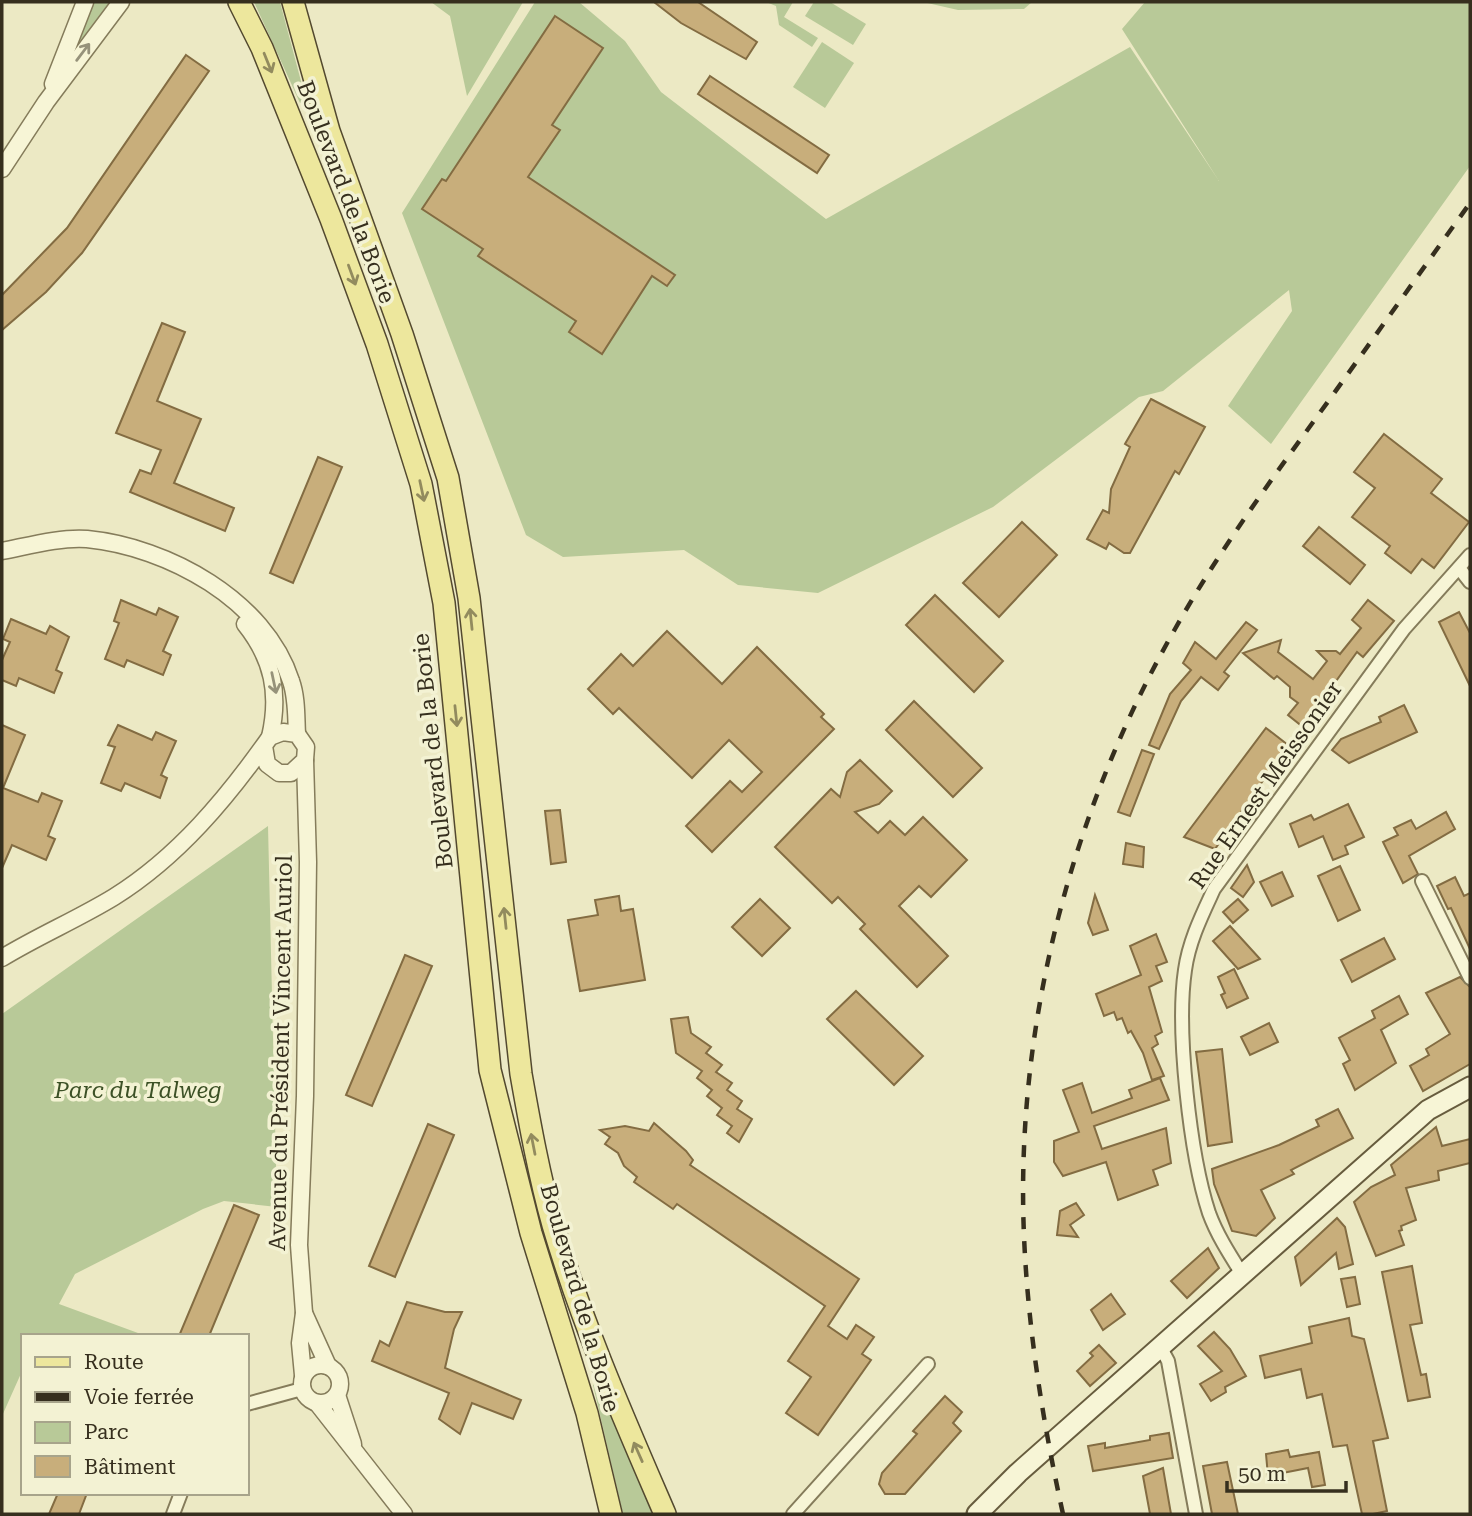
<svg xmlns="http://www.w3.org/2000/svg" width="1472" height="1516" font-family="'Roboto Serif',serif">
  <rect width="100%" height="100%" fill="#ece9c4"/>
  <g fill="#b8c998">
    <polygon points="94,2 112,2 66,66"/>
    <polygon points="254,2 280,2 306,100 300,103"/>
    <polygon points="431,2 523,2 467,96 450,16"/>
    <polygon points="535,2 579,2 625,41 661,92 826,219 1130,47 1219,181 1122,29 1145,2 1470,2 1470,166 1271,444 1228,406 1292,311 1289,290 1163,391 1139,397 993,507 818,593 738,585 684,550 563,557 526,535 402,213"/>
    <polygon points="766,2 793,2 784,17 818,38 812,47 779,25 776,6"/>
    <polygon points="814,2 830,2 866,24 853,45 805,16"/>
    <polygon points="923,2 1032,2 1024,9 958,10"/>
    <polygon points="822,42 854,63 825,108 793,87"/>
    <polygon points="268,826 277,1207 224,1201 203,1209 75,1274 59,1304 138,1333 134,1336 23,1336 23,1369 2,1416 2,1014"/>
    <polygon points="598,1383 653,1514 623,1514 593,1385"/>
  </g>
  <g fill="#c8ae7b" stroke="#836c42" stroke-width="2">
    <polygon points="654,2 698,2 757,42 746,59 681,23"/>
    <polygon points="555,16 603,48 552,125 560,130 528,177 675,275 667,286 652,276 602,354 569,332 576,321 478,256 483,249 422,209 442,179 446,181"/>
    <polygon points="186,55 209,71 82,253 46,292 2,330 2,295 67,228"/>
    <polygon points="710,76 829,155 817,173 698,94"/>
    <polygon points="162,323 185,332 157,401 201,419 174,483 234,508 225,531 130,492 140,470 151,474 161,450 116,433"/>
    <polygon points="1151,399 1205,427 1179,474 1175,471 1130,553 1124,553 1109,543 1106,549 1087,539 1103,510 1109,513 1111,489 1130,447 1125,444"/>
    <polygon points="1384,434 1442,479 1431,493 1469,522 1434,568 1422,559 1411,573 1385,553 1390,546 1352,517 1375,488 1354,472"/>
    <polygon points="318,457 342,467 293,583 270,573"/>
    <polygon points="1022,522 1057,555 999,617 963,583"/>
    <polygon points="1319,527 1365,565 1350,584 1303,546"/>
    <polygon points="935,595 1003,661 974,692 906,625"/>
    <polygon points="121,600 156,615 159,608 178,617 163,651 171,655 163,675 127,660 124,667 105,659 119,623 114,621"/>
    <polygon points="1368,600 1394,621 1363,657 1357,652 1303,727 1288,715 1298,703 1290,697 1290,687 1277,676 1274,679 1243,653 1281,640 1278,652 1313,679 1327,661 1317,651 1336,651 1340,654 1361,628 1352,620"/>
    <polygon points="1459,612 1470,633 1470,686 1439,622"/>
    <polygon points="11,619 46,634 50,626 69,637 56,670 62,673 54,693 19,678 16,686 2,680 2,660 10,642 3,639"/>
    <polygon points="1246,622 1257,630 1224,672 1229,676 1218,690 1201,677 1181,701 1159,749 1149,745 1170,694 1191,670 1183,663 1195,642 1216,659"/>
    <polygon points="667,631 722,684 757,647 824,714 821,717 834,729 712,852 686,826 730,781 742,792 762,772 729,740 692,778 619,708 613,714 588,689 621,654 633,666"/>
    <polygon points="914,701 982,768 953,797 886,730"/>
    <polygon points="1404,705 1417,732 1349,763 1332,750 1341,739 1381,722 1379,717"/>
    <polygon points="2,725 25,735 3,788 38,802 42,793 62,801 48,836 55,839 46,860 12,845 2,868"/>
    <polygon points="118,725 152,740 156,732 176,741 161,775 167,778 160,798 125,783 121,791 101,783 115,747 108,745"/>
    <polygon points="1266,728 1288,745 1215,849 1184,837"/>
    <polygon points="1142,750 1154,754 1130,816 1118,812"/>
    <polygon points="860,760 892,791 879,804 855,812 878,833 890,821 905,835 923,817 967,860 931,897 919,886 899,906 948,956 917,987 860,929 865,924 838,897 832,903 775,847 831,789 840,797 847,772"/>
    <polygon points="1348,804 1364,837 1345,846 1348,854 1333,860 1323,836 1299,847 1290,824 1311,815 1314,820"/>
    <polygon points="560,810 566,862 551,864 545,811"/>
    <polygon points="1446,812 1455,829 1409,856 1418,874 1403,883 1383,842 1398,835 1394,828 1411,820 1416,829"/>
    <polygon points="1126,843 1144,847 1143,867 1123,864"/>
    <polygon points="1247,865 1254,882 1243,897 1231,888"/>
    <polygon points="1340,866 1360,910 1338,921 1318,876"/>
    <polygon points="1282,872 1293,896 1272,906 1260,882"/>
    <polygon points="1455,877 1464,896 1470,893 1470,949 1451,908 1448,909 1437,886"/>
    <polygon points="1095,895 1108,930 1093,935 1088,923"/>
    <polygon points="619,896 621,911 633,909 645,980 580,991 568,920 598,915 595,900"/>
    <polygon points="760,899 790,928 762,956 732,927"/>
    <polygon points="1238,899 1248,910 1233,923 1223,912"/>
    <polygon points="1230,926 1260,959 1238,969 1213,941"/>
    <polygon points="1156,934 1167,962 1156,966 1162,981 1149,987 1162,1032 1155,1036 1158,1044 1152,1048 1164,1076 1152,1080 1143,1053 1131,1031 1128,1033 1122,1018 1117,1020 1114,1012 1104,1016 1096,994 1141,975 1130,946"/>
    <polygon points="1384,938 1395,959 1352,982 1341,960"/>
    <polygon points="405,955 432,966 372,1106 346,1095"/>
    <polygon points="1234,969 1248,998 1227,1008 1221,995 1225,993 1218,977"/>
    <polygon points="1460,977 1470,987 1470,1064 1423,1091 1410,1066 1429,1055 1426,1049 1450,1034 1426,993"/>
    <polygon points="856,991 923,1056 894,1085 827,1019"/>
    <polygon points="1399,996 1408,1014 1381,1030 1396,1063 1355,1090 1343,1064 1350,1060 1339,1038 1375,1018 1372,1011"/>
    <polygon points="688,1017 691,1033 711,1047 706,1053 722,1065 716,1072 732,1083 727,1090 742,1101 737,1109 752,1119 739,1142 727,1133 732,1126 717,1115 722,1108 707,1096 712,1090 697,1078 702,1071 676,1053 671,1019"/>
    <polygon points="1269,1023 1278,1042 1250,1055 1241,1037"/>
    <polygon points="1222,1049 1232,1142 1208,1146 1196,1052"/>
    <polygon points="1160,1078 1169,1100 1094,1126 1102,1149 1166,1128 1171,1163 1153,1170 1158,1185 1118,1200 1106,1162 1063,1176 1054,1162 1054,1141 1079,1132 1063,1090 1082,1083 1092,1113 1132,1098 1129,1090"/>
    <polygon points="1338,1109 1353,1138 1291,1170 1294,1174 1261,1190 1275,1218 1256,1236 1232,1231 1214,1184 1212,1169 1279,1145 1319,1126 1316,1120"/>
    <polygon points="654,1123 686,1151 693,1160 690,1165 859,1279 828,1326 847,1339 856,1325 874,1337 862,1354 871,1360 818,1435 786,1413 811,1377 788,1361 825,1306 677,1204 673,1209 634,1182 637,1177 624,1166 618,1153 605,1144 610,1137 600,1130 625,1126 649,1131"/>
    <polygon points="428,1124 454,1135 395,1277 369,1266"/>
    <polygon points="1436,1127 1442,1146 1470,1139 1470,1163 1438,1171 1439,1180 1406,1188 1416,1220 1401,1226 1402,1230 1399,1231 1404,1245 1376,1256 1354,1202 1371,1187 1395,1175 1391,1165"/>
    <polygon points="1076,1203 1084,1215 1070,1225 1078,1237 1057,1235 1060,1211"/>
    <polygon points="234,1205 259,1215 209,1336 179,1336"/>
    <polygon points="1337,1218 1345,1227 1353,1264 1339,1269 1336,1253 1301,1285 1295,1257"/>
    <polygon points="1208,1248 1219,1268 1187,1298 1171,1281"/>
    <polygon points="1412,1266 1422,1323 1410,1325 1421,1375 1426,1374 1430,1397 1408,1401 1382,1272"/>
    <polygon points="1355,1277 1360,1304 1347,1307 1341,1279"/>
    <polygon points="1111,1294 1125,1314 1103,1330 1091,1310"/>
    <polygon points="407,1302 445,1312 462,1312 454,1329 445,1368 521,1400 513,1419 472,1403 460,1434 439,1419 449,1393 372,1361 380,1341 389,1346"/>
    <polygon points="1349,1318 1352,1336 1364,1339 1388,1438 1373,1441 1387,1511 1373,1514 1362,1514 1347,1445 1333,1447 1322,1394 1307,1398 1301,1369 1265,1378 1260,1356 1312,1343 1309,1327"/>
    <polygon points="1214,1332 1230,1349 1246,1376 1225,1387 1226,1392 1211,1401 1200,1384 1222,1371 1198,1346"/>
    <polygon points="1099,1345 1116,1363 1090,1386 1077,1371 1093,1356 1090,1353"/>
    <polygon points="945,1396 962,1412 953,1423 961,1431 905,1494 885,1494 879,1484 882,1473 917,1434 913,1431"/>
    <polygon points="1169,1433 1173,1458 1093,1471 1088,1446 1105,1443 1105,1448 1150,1440 1150,1436"/>
    <polygon points="1288,1450 1290,1457 1319,1452 1325,1485 1312,1487 1308,1468 1268,1476 1266,1454"/>
    <polygon points="1227,1462 1238,1514 1212,1514 1203,1466"/>
    <polygon points="1163,1468 1171,1514 1150,1514 1143,1476"/>
    <polygon points="58,1493 87,1493 79,1514 49,1514"/>
  </g>
  <g fill="none" stroke-linecap="round" stroke-linejoin="round">
    <defs>
      <g id="minor">
        <polyline points="1459,568 1470,582"/>
        <polyline points="1422,881 1470,978"/>
        <path d="M 1242,1274 C 1230,1255 1217,1235 1209,1213 C 1190,1155 1176,1030 1185,970 C 1189,941 1202,915 1214,889 L 1404,629 L 1470,555"/>
        <polyline points="1161,1348 1168,1361 1196,1514"/>
        <polyline points="247,1404 302,1389"/>
        <polyline points="173,1514 181,1493"/>
        <polyline points="793,1514 928,1364"/>
      </g>
      <g id="tertiary">
        <polyline points="53,84 85,2"/>
        <polyline points="2,169 46,102 121,2"/>
        <path d="M 2,551 C 28,546 60,537 87,539 C 168,547 265,600 291,681 C 297,698 296,717 297,734"/>
        <path d="M 245,624 C 273,659 280,694 270,737"/>
        <path d="M 2,958 C 38,936 78,919 114,897 C 178,857 227,798 270,737 L 283,732 L 297,734 L 306,747 L 305,760 L 291,773 L 279,773 L 267,764 L 264,746"/>
        <polyline points="304,1313 328,1366"/>
        <circle cx="321" cy="1384" r="19"/>
        <polyline points="303,1375 300,1343 304,1313 299,1245 305,1096 308,862 305,760"/>
        <polyline points="337,1395 353,1444"/>
        <polyline points="317,1403 404,1514"/>
      </g>
      <polyline id="secondary" points="977,1514 1018,1473 1428,1110 1470,1087"/>
      <g id="primary">
        <polyline points="239,2 262,48 331,219 377,344 421,484 444,603 490,1070 531,1233 587,1413 611,1514"/>
        <path d="M 293,2 L 329,131 L 402,334 L 448,478 L 469,598 L 521,1074 C 530,1125 539,1175 553,1225 C 582,1324 624,1419 665,1514"/>
      </g>
    </defs>
    <use href="#minor" stroke="#857c5b" stroke-width="16"/>
    <use href="#tertiary" stroke="#857c5b" stroke-width="19"/>
    <use href="#secondary" stroke="#675c3e" stroke-width="23"/>
    <use href="#primary" stroke="#53492f" stroke-width="24"/>
    <use href="#minor" stroke="#f7f5d6" stroke-width="12"/>
    <use href="#tertiary" stroke="#f7f5d6" stroke-width="16"/>
    <use href="#secondary" stroke="#f7f5d6" stroke-width="19"/>
    <use href="#primary" stroke="#ede79d" stroke-width="21"/>
    <path stroke="#362f1e" stroke-width="4.5" stroke-dasharray="12 12" stroke-linecap="butt" d="M 1063,1514 C 1043,1423 1028,1330 1024,1236 C 1015,1026 1071,811 1175,629 C 1221,547 1277,472 1332,396 C 1378,332 1424,267 1470,203"/>
  </g>
  <defs><path id="oneway-shaft" d="M-6 0H5M1.5-3L5.5 0L1.5 3" fill="none" stroke-width="1.6" stroke-linecap="round" stroke-linejoin="round" transform="scale(1.75)"/></defs>
  <g stroke="#96927a">
    <use href="#oneway-shaft" transform="translate(83 52) rotate(-53)"/>
    <use href="#oneway-shaft" transform="translate(274 683) rotate(78)"/>
  </g>
  <g stroke="#928b5e">
    <use href="#oneway-shaft" transform="translate(268 63) rotate(68)"/>
    <use href="#oneway-shaft" transform="translate(352 275) rotate(70)"/>
    <use href="#oneway-shaft" transform="translate(422 491) rotate(78)"/>
    <use href="#oneway-shaft" transform="translate(471 619) rotate(-96)"/>
    <use href="#oneway-shaft" transform="translate(456 716) rotate(84)"/>
    <use href="#oneway-shaft" transform="translate(505 918) rotate(-96)"/>
    <use href="#oneway-shaft" transform="translate(533 1144) rotate(-101)"/>
    <use href="#oneway-shaft" transform="translate(638 1452) rotate(-114)"/>
  </g>
  <g text-anchor="middle" dominant-baseline="central" stroke-width="7" stroke-linejoin="round" paint-order="stroke">
    <g font-size="23" fill="#362f1e" stroke="#f3f2d3">
      <text transform="translate(346 192) rotate(69)">Boulevard de la Borie</text>
      <text transform="translate(433 751) rotate(-96)">Boulevard de la Borie</text>
      <text transform="translate(1266 785) rotate(-55)">Rue Ernest Meissonier</text>
      <text transform="translate(281 1053) rotate(-89)">Avenue du Président Vincent Auriol</text>
      <text transform="translate(580 1298) rotate(74)">Boulevard de la Borie</text>
    </g>
    <g font-size="23" font-style="italic" fill="#3c5126" stroke="#f3f2d3">
      <text x="138" y="1090">Parc du Talweg</text>
    </g>
  </g>
  <rect width="1472" height="1516" fill="none" stroke="#362f1e" stroke-width="7"/>
  <rect x="21" y="1334" width="228" height="161" fill="#f3f2d3" stroke="#a7a48b" stroke-width="2"/>
  <rect x="35" y="1357" width="35" height="10" fill="#ede79d" stroke="#a7a48b" stroke-width="2"/>
  <text x="84" y="1369" font-size="21" fill="#362f1e">Route</text>
  <rect x="35" y="1392" width="35" height="10" fill="#362f1e" stroke="#a7a48b" stroke-width="2"/>
  <text x="84" y="1404" font-size="21" fill="#362f1e">Voie ferrée</text>
  <rect x="35" y="1422" width="35" height="21" fill="#b8c998" stroke="#a7a48b" stroke-width="2"/>
  <text x="84" y="1439" font-size="21" fill="#362f1e">Parc</text>
  <rect x="35" y="1456" width="35" height="21" fill="#c8ae7b" stroke="#a7a48b" stroke-width="2"/>
  <text x="84" y="1474" font-size="21" fill="#362f1e">Bâtiment</text>
  <path d="M1227 1481v10h119v-10" fill="none" stroke="#362f1e" stroke-width="3.5"/>
  <text x="1238" y="1481" font-size="21" fill="#362f1e" stroke="#f3f2d3" stroke-width="5" paint-order="stroke">50 m</text>
</svg>
